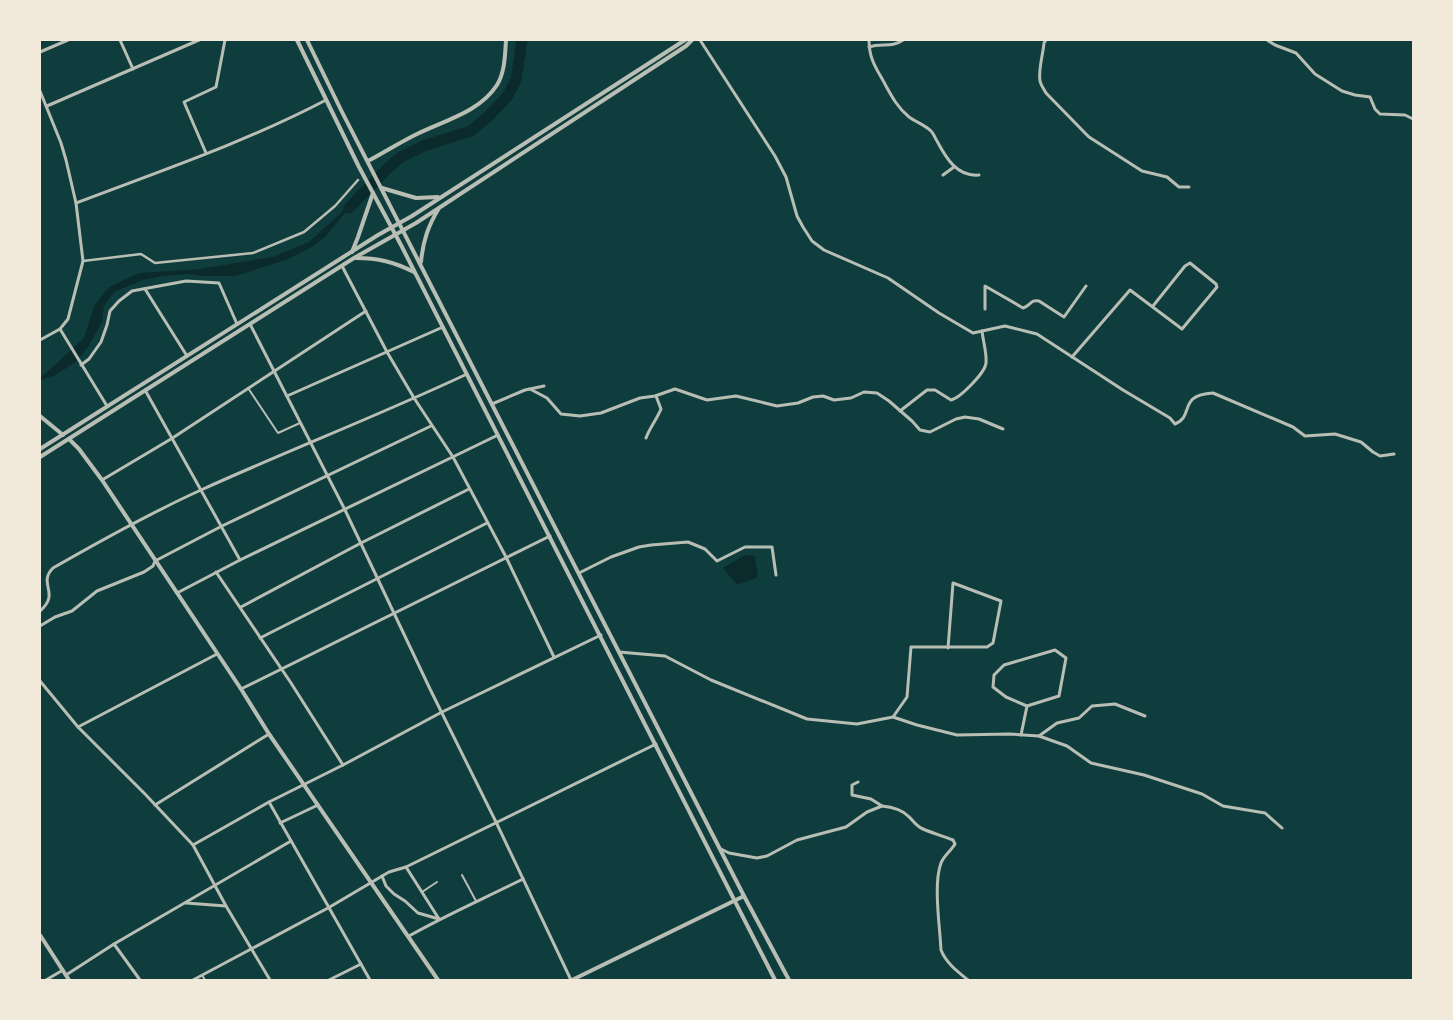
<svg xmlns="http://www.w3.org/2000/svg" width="1453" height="1020" font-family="Inter,sans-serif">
  <rect width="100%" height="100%" fill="#0f3d3e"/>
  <g fill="#0a2a2b">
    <polygon points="358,190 359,200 349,208 325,237 310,248 288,259 236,276 205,276 188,274 162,276 143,280 114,292 104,306 102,322 88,347 76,362 54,376 40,380 40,376 44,375 84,338 94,306 109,287 139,273 200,269 273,257 309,242 340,214"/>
    <polygon points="745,555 755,556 758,577 737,585 723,568"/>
  </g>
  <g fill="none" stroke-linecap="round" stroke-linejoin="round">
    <polyline stroke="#0a2a2b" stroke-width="11" points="349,208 387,169 401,157 426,145 471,131 489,116 507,97 516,80 522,40"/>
    <g stroke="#b8beb3" stroke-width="2">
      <polyline points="248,388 278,433 300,423"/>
      <polyline points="462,875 476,901"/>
      <polyline points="422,892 437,882"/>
      <polyline points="202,975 205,980"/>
    </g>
    <polyline stroke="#b8beb3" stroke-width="2.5" points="83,261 141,254 155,263 253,253 304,232 335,206 358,180"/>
    <g stroke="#b8beb3" stroke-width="3">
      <polyline points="120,40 133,69"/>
      <path d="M 700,40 L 775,156 L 786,177 L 797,216 L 803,227 L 812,241 L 824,250 L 888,278 L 939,313 L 973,333 L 1005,326 L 1037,334 L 1123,390 L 1170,418 L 1175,424 C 1195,416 1177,395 1213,393 L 1293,427 L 1305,436 L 1335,434 L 1361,442 L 1373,452 L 1380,456 L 1394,454"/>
      <path d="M 869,40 C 869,60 877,69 886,86 C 892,97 898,108 909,117 C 916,122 925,125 931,131 C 934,134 935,138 937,141 C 946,158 957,177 979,175"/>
      <path d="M 1046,40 L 1044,43 C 1043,55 1038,70 1040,81 C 1041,86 1044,89 1046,93 L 1084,132 L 1089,137 L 1142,171 L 1167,177 L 1179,187 L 1189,187"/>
      <polyline points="1267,40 1275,45 1296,53 1315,74 1342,91 1355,95 1370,97 1375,109 1380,114 1405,115 1413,119"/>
      <path d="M 869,47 C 882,43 892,48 903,40"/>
      <polyline points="40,52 68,40"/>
      <polyline points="40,91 61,143 66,160 76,203 83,261 68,319 60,329 40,340"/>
      <polyline points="47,106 199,40"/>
      <polyline points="206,153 184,102 216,87 225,40"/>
      <polyline points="943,175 954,167"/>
      <path d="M 76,203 C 160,171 246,142 326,100"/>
      <polyline points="342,266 387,352 414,398 453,457 506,557 554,657"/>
      <polyline points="145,289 187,356"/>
      <path d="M 985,309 L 985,286 L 1023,308 C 1030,306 1031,299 1039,301 L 1064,317 L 1086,286"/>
      <polyline points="250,324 345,510 430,689 496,822 571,980"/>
      <polyline points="60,329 107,406"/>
      <polyline points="1072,357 1130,290 1182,329 1217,287 1216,284 1190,263 1185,266 1153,306"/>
      <polyline points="81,365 89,359 101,342 107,325 110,311 119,301 132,291 186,281 219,283 237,324"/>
      <polyline points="530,389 547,398 561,414 580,416 601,413 640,398 655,396 675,389 707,400 736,396 777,406 798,403 813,397 823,396 834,400 851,398 864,392 877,393 889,401 912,421 920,430 930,432 956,419 965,417 979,419 1003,429"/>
      <polyline points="145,390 240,560"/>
      <polyline points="287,396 443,327"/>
      <polyline points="492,404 525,390 544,386"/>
      <path d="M 900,411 L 927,390 L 935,390 L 951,400 C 960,398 985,373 986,363 C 987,353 983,341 982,331"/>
      <path d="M 646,438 C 650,427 657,419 661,409 L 656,396"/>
      <polyline points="102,480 171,439 366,311"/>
      <polyline points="216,572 291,683 343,765"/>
      <polyline points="579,573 611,557 639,547 651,545 688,542 705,549 717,561 745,547 772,547 776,575"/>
      <polyline points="177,593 240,560 498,435"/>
      <polyline points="241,607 361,543 469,489"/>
      <path d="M 40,611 C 61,593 37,584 53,568 C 102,540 150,513 201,490 C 289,450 380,415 467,374"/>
      <polyline points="40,626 55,617 72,611 97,591 144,572 153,566 155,561 222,526 431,426"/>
      <polyline points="260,638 487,523"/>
      <polyline points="619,652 665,656 711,680 807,719 857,724 893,717 917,725 957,735 1009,734 1039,736 1067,746 1091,763 1144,775 1202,794 1223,806 1265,813 1282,828"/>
      <polyline points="40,681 78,727 145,794 193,845 226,906 270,980"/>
      <polyline points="241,689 550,536"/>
      <polyline points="893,717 907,697 911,647 987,647 993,643 1001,601 953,583 948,648"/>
      <polyline points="78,727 217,654"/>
      <polyline points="1021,735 1027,706 1006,697 993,687 994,675 1004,665 1055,650 1066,658 1059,696 1027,706"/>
      <polyline points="1039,736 1057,723 1079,718 1092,706 1115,704 1145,716"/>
      <polyline points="269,802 370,980"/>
      <polyline points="155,805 269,734"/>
      <path d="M 882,806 C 892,807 901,809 908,816 C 913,820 916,826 923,829 C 932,833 943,836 953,840 L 955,844 C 951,851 944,855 941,863 C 933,884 940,927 941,950 C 946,963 958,972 968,980"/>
      <polyline points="280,823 318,805"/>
      <polyline points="193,845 269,802 343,765 442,712 601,635"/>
      <polyline points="721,849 729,853 757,858 767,856 797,840 846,827 867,812 882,806 871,799 852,795 852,785 858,782"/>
      <polyline points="406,867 439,919"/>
      <polyline points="382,876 386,886 394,894 405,901 418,913 439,919"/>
      <polyline points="186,903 226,906"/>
      <path d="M 409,936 C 446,915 485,898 523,879"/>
      <polyline points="114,944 140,980"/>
      <polyline points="66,975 114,944 291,841"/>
      <polyline points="46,980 63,970"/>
      <polyline points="193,980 328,908 389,872 406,867 656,744"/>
      <polyline points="329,980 361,964"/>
    </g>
    <g stroke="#b8beb3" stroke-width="4">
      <polyline points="297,40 359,167 401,245 775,980"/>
      <polyline points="307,40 341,110 744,896 789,980"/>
      <path d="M 368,161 C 383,153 399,143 415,135 C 442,121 479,113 497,85 C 505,72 505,55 506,40"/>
      <polyline points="382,188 416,198 438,197"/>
      <polyline points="352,252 358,237 373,193"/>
      <path d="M 356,258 C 378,258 394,262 414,272"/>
      <path d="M 421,262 C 423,241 428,226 439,208"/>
      <polyline points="40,416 63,435"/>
      <polyline points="69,439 79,449 102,480 241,689 269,734 438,980"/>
      <polyline points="40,449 378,235 412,216 685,40"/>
      <polyline points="40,457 354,258 416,223 686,46 692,40"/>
      <polyline points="40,935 69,980"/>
      <polyline points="572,980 744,896"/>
    </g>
  </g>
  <rect width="1453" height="1020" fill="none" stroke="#f1e9da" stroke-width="82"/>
</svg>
